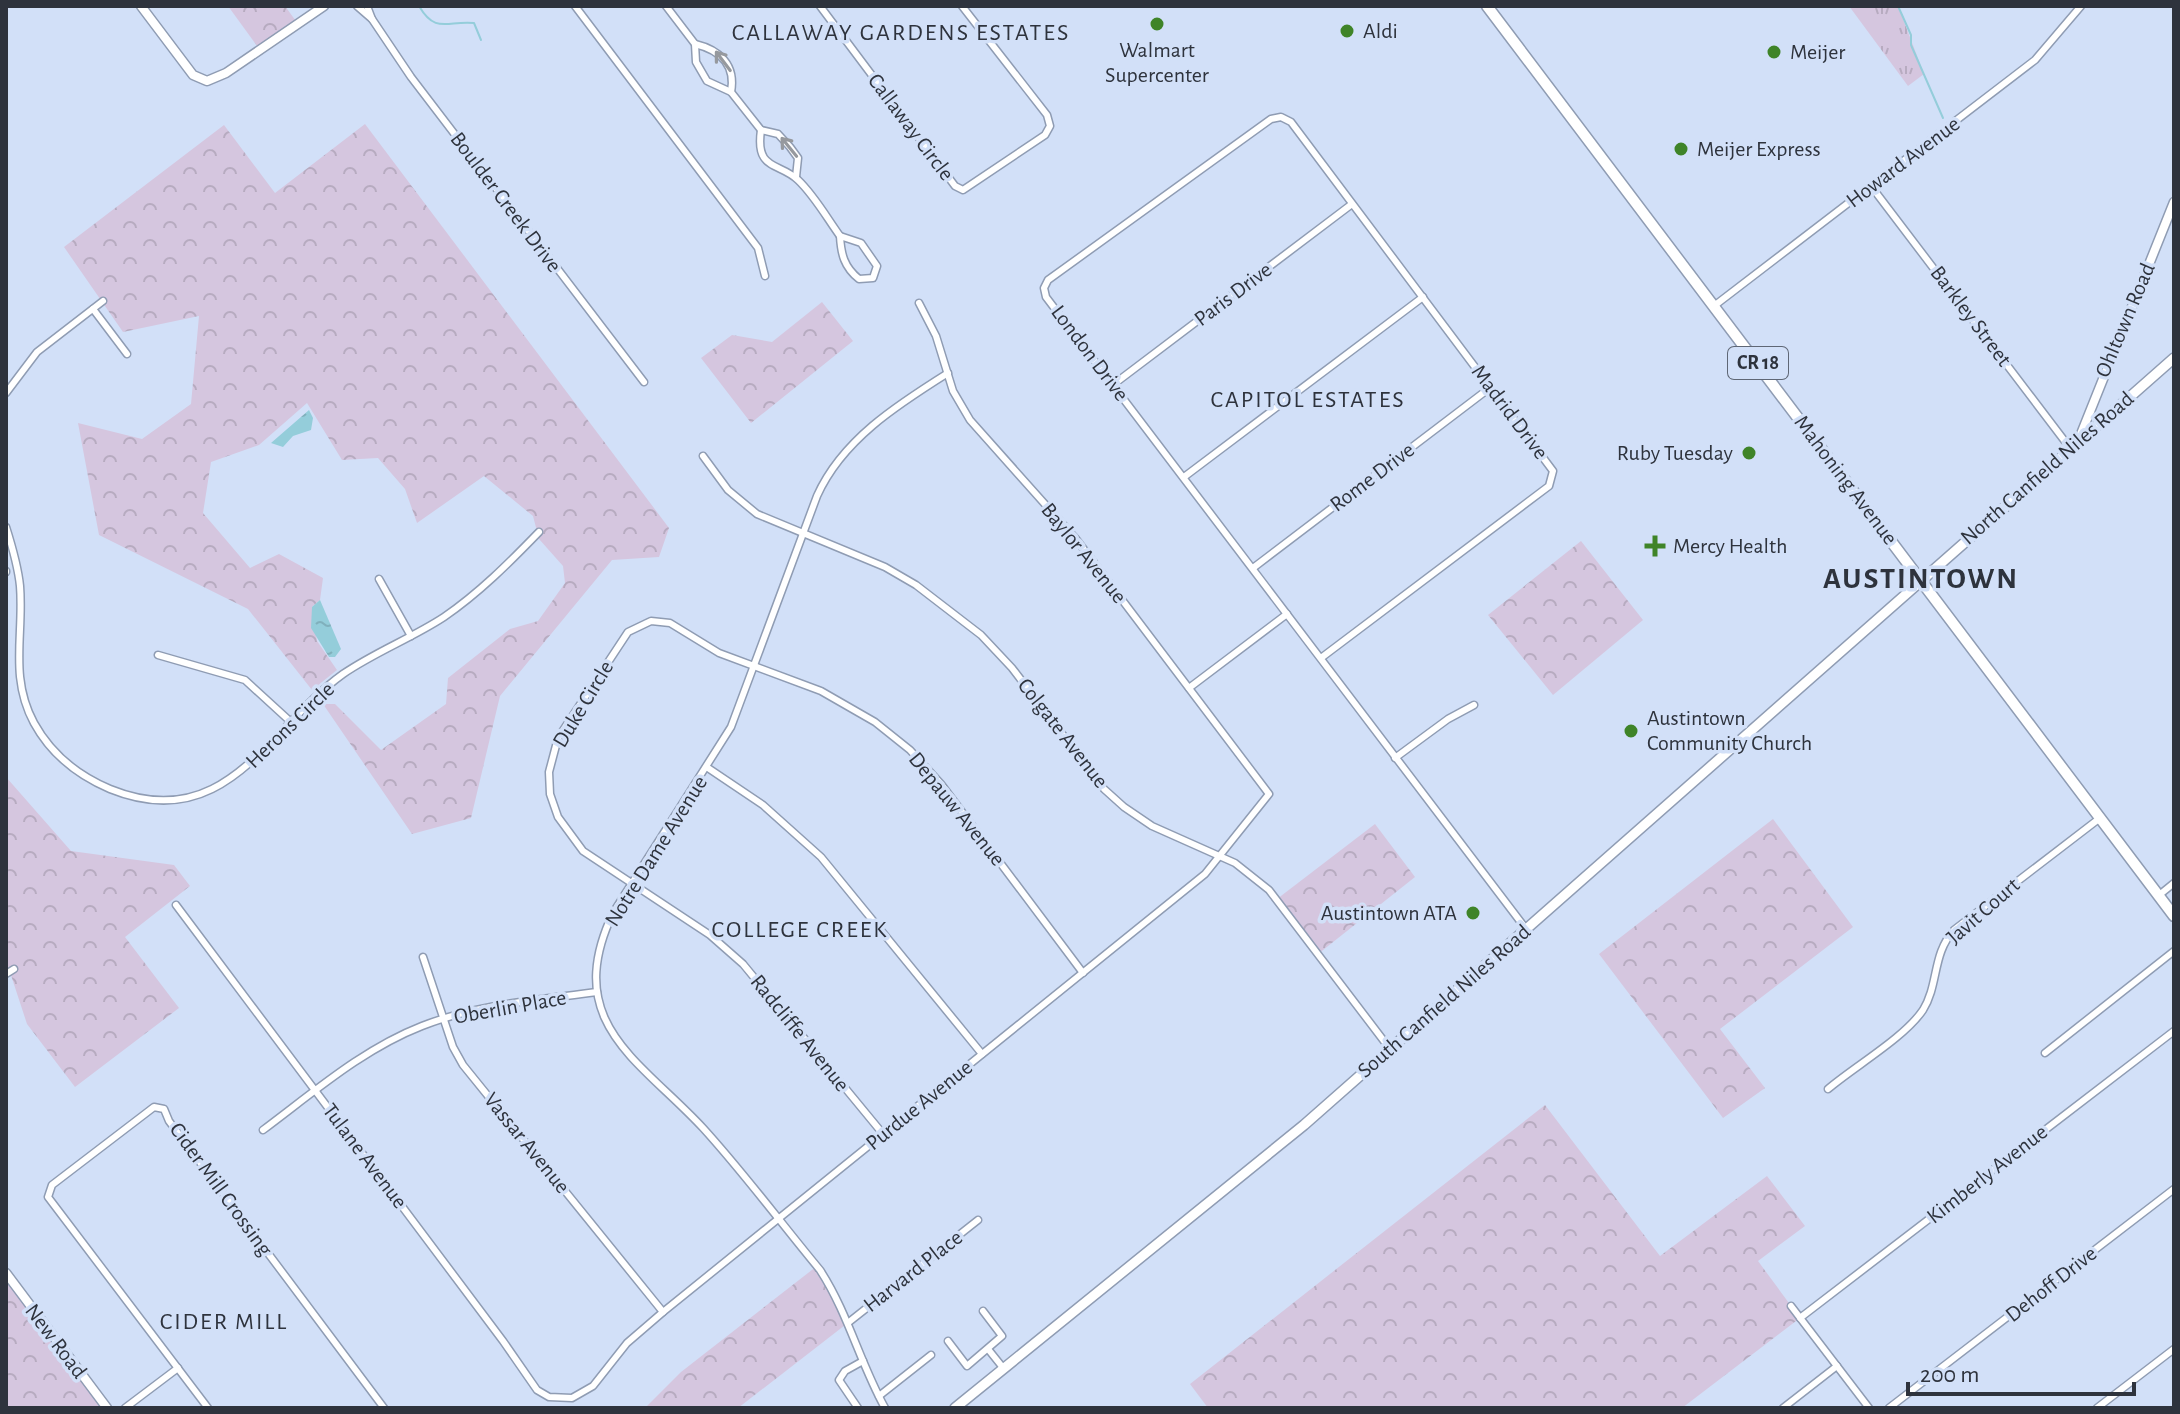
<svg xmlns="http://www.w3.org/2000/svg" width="2180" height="1414" font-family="'Alegreya Sans',sans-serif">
  <defs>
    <pattern id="grass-tufts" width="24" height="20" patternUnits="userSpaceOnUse" patternTransform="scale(2)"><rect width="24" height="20" fill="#d5c6df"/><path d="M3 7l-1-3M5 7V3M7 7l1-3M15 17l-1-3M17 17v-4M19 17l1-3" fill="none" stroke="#b7abc0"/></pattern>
    <pattern id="forest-crowns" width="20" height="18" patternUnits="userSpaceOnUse" patternTransform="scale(2)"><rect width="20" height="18" fill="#d5c6df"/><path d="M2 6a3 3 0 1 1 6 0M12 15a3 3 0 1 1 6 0" fill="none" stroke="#b7abc0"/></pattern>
    <pattern id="water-ripples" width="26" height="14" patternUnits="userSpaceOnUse" patternTransform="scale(2)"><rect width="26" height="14" fill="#94cdda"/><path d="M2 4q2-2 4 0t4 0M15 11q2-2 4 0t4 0" fill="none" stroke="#80b0bc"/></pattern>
  </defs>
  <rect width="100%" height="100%" fill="#d2e0f8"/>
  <polygon fill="url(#grass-tufts)" points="1849,6 1898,6 1924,74 1908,86"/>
  <g fill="url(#forest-crowns)">
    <polygon points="228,6 285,6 298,24 260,50"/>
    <polygon points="365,124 669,528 659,557 612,560 500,696 471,818 412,834 323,704 335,704 381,750 446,704 448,678 510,629 538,621 565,583 563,566 539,539 533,516 484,476 417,523 405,489 378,458 342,460 307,403 259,445 211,462 203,513 250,568 279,554 323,578 320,600 312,607 317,641 337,670 312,690 248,609 99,535 78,423 142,439 191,404 199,316 123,332 64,247 224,125 275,193"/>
    <polygon points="822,302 853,341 751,423 701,358 732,335 772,342"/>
    <polygon points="1581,541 1643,620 1553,695 1488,615"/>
    <polygon points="6,777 71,851 174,865 190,886 125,937 179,1008 75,1087 27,1024 6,960"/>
    <polygon points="1773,819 1853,927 1720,1029 1765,1088 1723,1118 1599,954"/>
    <polygon points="1375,824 1415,877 1318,954 1277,899"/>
    <polygon points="1545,1105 1660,1256 1767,1176 1805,1226 1758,1261 1800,1318 1682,1408 1208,1408 1190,1384"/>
    <polygon points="817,1266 849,1322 738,1408 645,1408 681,1372"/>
    <polygon points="6,1273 107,1408 6,1408"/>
  </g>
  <g fill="url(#water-ripples)">
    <polygon points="309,410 313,418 311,430 293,436 283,447 271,443"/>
    <polygon points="320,600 341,649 335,657 329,657 311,628 312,607"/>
  </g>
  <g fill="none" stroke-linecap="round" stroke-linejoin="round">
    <g stroke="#94cdda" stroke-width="2">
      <path d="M 419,6 C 436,35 448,20 474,23 L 481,40"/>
      <polyline points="1898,6 1911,35 1911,45 1943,118"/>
    </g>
    <defs>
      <g id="minor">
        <polyline points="357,6 372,19"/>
        <polyline points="367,6 372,19 411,77 644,382"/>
        <polyline points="575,6 758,248 765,276"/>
        <polyline points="666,6 695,44 696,62 707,81 731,92 761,130 778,134 790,147 798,158 796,177"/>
        <polyline points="820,6 955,186 963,190 1045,135 1050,126 1047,115 962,6"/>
        <path d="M 695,44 C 720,50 736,65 731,92"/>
        <path d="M 761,130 C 755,171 779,162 798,180 C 814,195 827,218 840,236"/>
        <polyline points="1871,186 2070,448"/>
        <path d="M 840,236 L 861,243 L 877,266 L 873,278 L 859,279 C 844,267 841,254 840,236 Z"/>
        <polyline points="1714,306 2035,60 2081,6"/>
        <polyline points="93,309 127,354"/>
        <polyline points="1114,384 1352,204"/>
        <polyline points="6,393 37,352 103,301"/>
        <polyline points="703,456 728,490 757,514 885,567 916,585 981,635 1012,668 1104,789 1124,807 1152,826 1235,863 1269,890 1390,1049"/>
        <polyline points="1184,477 1423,297"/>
        <path d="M 6,527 C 12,546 18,566 20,586 C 24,634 9,677 34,723 C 51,754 77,775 110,789 C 226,836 268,728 343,674 C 375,652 412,638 444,617 C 479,593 509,563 539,532"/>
        <polyline points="1253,568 1491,387"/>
        <polyline points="6,572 6,571"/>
        <polyline points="379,579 411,636"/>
        <polyline points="158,655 245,680 292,723"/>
        <polyline points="1321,658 1549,486 1553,471 1291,122 1281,117 1271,119 1048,280 1044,288 1046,297 1526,929"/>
        <polyline points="1189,688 1287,614"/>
        <polyline points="1395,758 1448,719 1474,705"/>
        <polyline points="708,768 763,805 821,857 982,1054"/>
        <polyline points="2158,896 2174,883"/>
        <polyline points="176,905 503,1341 537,1390 549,1397 572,1398 593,1386 627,1343 663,1312 1205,874 1269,794 1076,539 970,420 953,391 936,336 919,303"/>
        <polyline points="423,957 453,1047 463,1065 663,1312"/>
        <polyline points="6,974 14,969"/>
        <polyline points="2045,1053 2174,951"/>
        <path d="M 1828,1089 C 1855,1066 1904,1038 1923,1010 C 1939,984 1932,954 1954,930 L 2100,818"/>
        <path d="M 263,1130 C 314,1092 363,1049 422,1026 C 478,1004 539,1000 597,992"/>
        <polyline points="883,1134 743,964 710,935 583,851 558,817 550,794 549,772 558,738 628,632 651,621 670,623 719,653 821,691 875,722 910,750 941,784 1083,973"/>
        <polyline points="1791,1306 1869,1408"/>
        <polyline points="1800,1318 2174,1031"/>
        <polyline points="849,1322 978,1220"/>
        <polyline points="948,1341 967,1366 1002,1336 983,1311"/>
        <polyline points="988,1349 1004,1369"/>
        <polyline points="879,1396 931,1355"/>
        <polyline points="125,1408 178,1368"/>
        <polyline points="208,1408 48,1197 52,1185 154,1107 164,1109 169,1121 384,1408"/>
        <polyline points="858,1408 839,1380 845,1371 863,1361"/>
        <path d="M 885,1408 C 860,1363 848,1313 820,1270 C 781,1223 744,1173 703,1128 C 640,1060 561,1023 613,913 L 731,727 L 817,496 C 842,440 897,405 948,373"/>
        <polyline points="1783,1408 1837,1366"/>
        <polyline points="1889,1408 2174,1189"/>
        <polyline points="2097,1408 2174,1349"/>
      </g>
      <g id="tertiary">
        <polyline points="141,6 193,75 207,81 226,73 324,6"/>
        <polyline points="2079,439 2174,202"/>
        <polyline points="6,1273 107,1408"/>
      </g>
      <polyline id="secondary" points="955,1408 1304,1125 2174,358"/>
      <polyline id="primary" points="1487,6 2174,916"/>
    </defs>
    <use href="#minor" stroke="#8f9cb3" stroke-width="9"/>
    <use href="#tertiary" stroke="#8f9cb3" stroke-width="11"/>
    <use href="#secondary" stroke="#8f9cb3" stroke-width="12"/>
    <use href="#primary" stroke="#8f9cb3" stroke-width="13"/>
    <use href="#minor" stroke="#fff" stroke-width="6"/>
    <use href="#tertiary" stroke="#fff" stroke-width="8"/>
    <use href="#secondary" stroke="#fff" stroke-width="9"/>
    <use href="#primary" stroke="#fff" stroke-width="10"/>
  </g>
  <defs><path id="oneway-shaft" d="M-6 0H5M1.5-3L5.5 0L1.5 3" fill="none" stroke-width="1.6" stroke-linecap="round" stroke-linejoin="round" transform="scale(2)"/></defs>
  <g stroke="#96999e">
    <use href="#oneway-shaft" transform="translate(723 61) rotate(-127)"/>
    <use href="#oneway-shaft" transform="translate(789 147) rotate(-129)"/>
  </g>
  <g fill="#3f8428" stroke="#d2e0f8" stroke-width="3">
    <circle cx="1157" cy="24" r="8"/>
    <circle cx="1347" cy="31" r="8"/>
    <circle cx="1774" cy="52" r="8"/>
    <circle cx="1681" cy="149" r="8"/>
    <circle cx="1749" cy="453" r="8"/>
    <path d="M1651 534h8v8h8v8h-8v8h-8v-8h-8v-8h8z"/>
    <circle cx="1631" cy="731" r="8"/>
    <circle cx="1473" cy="913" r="8"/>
  </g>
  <g text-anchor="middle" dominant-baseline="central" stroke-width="7" stroke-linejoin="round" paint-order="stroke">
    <rect fill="#d2e0f8" stroke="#5f6775" stroke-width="2" x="1728" y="347" width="60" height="32" rx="6"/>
    <g font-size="20" font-weight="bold" fill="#2e333d">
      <text x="1758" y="363">CR 18</text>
    </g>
    <g font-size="22" fill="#2e333d" stroke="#d2e0f8" text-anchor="start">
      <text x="1363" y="31">Aldi</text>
      <text x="1157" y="50" text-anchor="middle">Walmart<tspan x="1157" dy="25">Supercenter</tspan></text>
      <text x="1790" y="52">Meijer</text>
      <text x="1697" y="149">Meijer Express</text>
      <text x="1733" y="453" text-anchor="end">Ruby Tuesday</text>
      <text x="1673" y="546">Mercy Health</text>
      <text x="1647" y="718">Austintown<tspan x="1647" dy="25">Community Church</tspan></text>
      <text x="1457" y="913" text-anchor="end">Austintown ATA</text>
    </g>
    <g font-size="22" fill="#2e333d" stroke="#d2e0f8">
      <text transform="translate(911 127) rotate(53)">Callaway Circle</text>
      <text transform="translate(1903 162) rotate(-37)">Howard Avenue</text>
      <text transform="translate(506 202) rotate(53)">Boulder Creek Drive</text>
      <text transform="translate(1233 294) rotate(-37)">Paris Drive</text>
      <text transform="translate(1971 316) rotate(53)">Barkley Street</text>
      <text transform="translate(2125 320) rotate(-67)">Ohltown Road</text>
      <text transform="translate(1090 353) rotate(53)">London Drive</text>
      <text transform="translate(1510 412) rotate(53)">Madrid Drive</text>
      <text transform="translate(2047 468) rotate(-41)">North Canfield Niles Road</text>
      <text transform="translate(1372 477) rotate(-37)">Rome Drive</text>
      <text transform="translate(1846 480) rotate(53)">Mahoning Avenue</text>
      <text transform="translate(1084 553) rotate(51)">Baylor Avenue</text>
      <text transform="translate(583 704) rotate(-59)">Duke Circle</text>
      <text transform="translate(290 725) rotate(-44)">Herons Circle</text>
      <text transform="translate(1063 733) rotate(52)">Colgate Avenue</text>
      <text transform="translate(957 809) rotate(51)">Depauw Avenue</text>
      <text transform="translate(656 851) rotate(-58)">Notre Dame Avenue</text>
      <text transform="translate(1983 911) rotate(-41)">Javit Court</text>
      <text transform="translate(1444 1001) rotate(-41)">South Canfield Niles Road</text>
      <text transform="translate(510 1007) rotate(-10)">Oberlin Place</text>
      <text transform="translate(800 1033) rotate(51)">Radcliffe Avenue</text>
      <text transform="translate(919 1105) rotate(-39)">Purdue Avenue</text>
      <text transform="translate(527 1143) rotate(51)">Vassar Avenue</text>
      <text transform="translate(365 1156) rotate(53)">Tulane Avenue</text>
      <text transform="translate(1987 1174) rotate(-38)">Kimberly Avenue</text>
      <text transform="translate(221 1189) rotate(54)">Cider Mill Crossing</text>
      <text transform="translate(913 1271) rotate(-38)">Harvard Place</text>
      <text transform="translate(2051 1284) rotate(-38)">Dehoff Drive</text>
      <text transform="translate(56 1341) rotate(53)">New Road</text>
    </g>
    <g font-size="24" letter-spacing="2" fill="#2e333d" stroke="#d2e0f8">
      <text x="901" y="33">CALLAWAY GARDENS ESTATES</text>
      <text x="1308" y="400">CAPITOL ESTATES</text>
      <text x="800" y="930">COLLEGE CREEK</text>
      <text x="224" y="1322">CIDER MILL</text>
    </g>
    <g font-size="30" font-weight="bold" letter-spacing="2" fill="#2e333d" stroke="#d2e0f8">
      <text x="1921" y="579">AUSTINTOWN</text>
    </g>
  </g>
  <rect width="2180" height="1414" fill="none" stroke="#2e333d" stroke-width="16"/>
  <path d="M1908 1382v12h226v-12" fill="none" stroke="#2e333d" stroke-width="4"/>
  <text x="1920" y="1382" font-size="24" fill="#2e333d" stroke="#d2e0f8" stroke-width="6" paint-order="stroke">200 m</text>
</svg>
